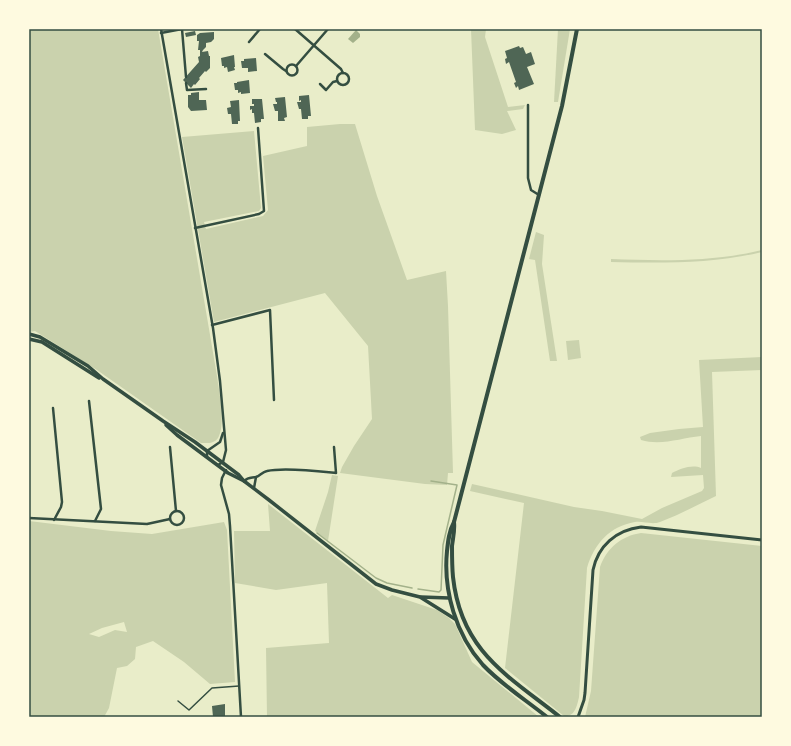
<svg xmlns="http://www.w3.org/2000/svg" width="791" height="746" font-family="'Source Sans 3',sans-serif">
  <rect width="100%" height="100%" fill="#e9edc9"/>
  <g fill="#cad2ad" fill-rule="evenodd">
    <path d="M 29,29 L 158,29 L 217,376 C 219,391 226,425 218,438 C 214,444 207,443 201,443 L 97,370 L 35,331 L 29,332 Z"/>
    <polygon points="471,29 486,29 485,37 508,107 525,105 523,109 507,111 516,130 502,134 475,130"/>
    <polygon points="558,29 570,29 558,102 554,102"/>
    <polygon points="340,124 355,124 377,196 407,280 446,271 448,306 453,473 448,473 447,485 425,484 340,473 342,467 354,446 372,419 368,346 325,293 214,322 182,137 254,131 261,208 259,211 204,222 206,229 263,216 268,210 263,156 307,146 307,127"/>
    <polygon points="536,232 544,235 542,264 557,361 550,361 535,260 529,259"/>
    <path d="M 762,250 L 762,252 C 713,264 661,263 611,262 L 611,259 C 661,261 713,262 762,250 Z"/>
    <polygon points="579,340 581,358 568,360 566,341"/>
    <path d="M 762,357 L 762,370 L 712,372 L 716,496 C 697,505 679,515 660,522 C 652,525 643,521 635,522 C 610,526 594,544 587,568 L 579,697 C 577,706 575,717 564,716 L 505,668 L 524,503 L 470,491 L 472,484 L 574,507 L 602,511 L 642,519 L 662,508 L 702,491 L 704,488 L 703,475 L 671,477 L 672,473 C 680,469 692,464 701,468 L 701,436 C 681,438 661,446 641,440 L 640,437 L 650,433 L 679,429 L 703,427 L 699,360 Z"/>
    <polygon points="332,475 338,476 328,541 315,531 328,492"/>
    <polygon points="268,504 388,598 392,595 437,610 449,618 455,624 472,662 539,717 267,717 266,648 329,643 327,583 276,590 235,583 234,531 270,531"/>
    <path d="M 29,521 L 111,531 L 152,534 L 224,522 L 227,530 L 235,682 L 210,684 L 184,662 L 153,641 L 136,647 L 135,659 L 127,666 L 117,668 L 109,708 L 104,717 L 29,717 ZM 124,622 L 127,632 L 115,630 L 99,637 L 89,634 L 102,628 Z"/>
    <path d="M 641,533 L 762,546 L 762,717 L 585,717 L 591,691 L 600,567 C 607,548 621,536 641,533 Z"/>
  </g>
  <polygon fill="#a3b18a" points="356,30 360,34 360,37 353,43 348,39"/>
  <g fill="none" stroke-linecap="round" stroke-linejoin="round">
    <g stroke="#a3b18a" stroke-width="1.5">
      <polyline points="317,533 376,578 387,583 412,588"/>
      <polyline points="418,589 439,592 441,590 443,545 457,485 431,481"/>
    </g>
  </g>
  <g fill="#4f6655">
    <polygon points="195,31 196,35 186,37 185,33"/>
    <polygon points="214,32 214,39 211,42 206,43 206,47 203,50 202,52 208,51 209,56 210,56 210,68 206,72 205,71 199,78 200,79 195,85 194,84 191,88 183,80 199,62 198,57 200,56 200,50 198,50 199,41 197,41 197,35 200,33"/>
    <polygon points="519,46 520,48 523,47 526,54 531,52 535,64 527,67 534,84 519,90 518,86 516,88 514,83 516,82 509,62 506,64 505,59 507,58 505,51"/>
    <polygon points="234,55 235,67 234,67 235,70 228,72 227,67 224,68 224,66 222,66 221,58"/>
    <polygon points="256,58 257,71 248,72 248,68 242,68 241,61 244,61 244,59"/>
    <polygon points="249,80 250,93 241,94 241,92 238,93 238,90 235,90 234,83 237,83 237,82"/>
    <polygon points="199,92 199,100 206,100 207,110 191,111 188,107 188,95 191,95 191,93"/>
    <polygon points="309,95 311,116 308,116 308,119 302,119 301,109 299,109 297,102 301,102 301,100 299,101 299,96"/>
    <polygon points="285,97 287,117 284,118 285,121 278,121 278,111 275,111 273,104 277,104 277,102 276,102 275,98"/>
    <polygon points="252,99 262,99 264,119 261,119 261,122 255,123 254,113 252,113 252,109 250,110 250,106 254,106 254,104 252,104"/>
    <polygon points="239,100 240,121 238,121 238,124 232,124 231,114 228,114 227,108 231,107 230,101"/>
    <polygon points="225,704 225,717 213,717 212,706"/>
  </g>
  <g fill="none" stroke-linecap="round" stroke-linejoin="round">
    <polyline stroke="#344e41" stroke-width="1.5" points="178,701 189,710 212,688 239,686"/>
    <g stroke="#344e41" stroke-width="2.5">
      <polyline points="161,29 213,328 220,381 226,450 223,462 218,465"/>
      <polyline points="182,29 186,77"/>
      <polyline points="295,29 341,69 343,73"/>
      <polyline points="161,33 182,29"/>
      <polyline points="249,42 260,29"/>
      <polyline points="265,54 283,69 286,71"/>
      <circle cx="292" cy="70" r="5.5"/>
      <polyline points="296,66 328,29"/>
      <circle cx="343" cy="79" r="6"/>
      <polyline points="186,83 187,90 206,89"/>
      <polyline points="320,84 326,90 333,82 337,81"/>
      <polyline points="528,105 528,178 531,190 539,195"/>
      <polyline points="195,228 259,214 264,211 258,128"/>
      <polyline points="212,325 270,310 274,400"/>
      <polyline points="89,401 101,509 95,521"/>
      <polyline points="53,408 62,502 61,507 54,520"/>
      <polyline points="170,447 176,511"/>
      <polyline points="207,457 207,451 220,442 223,433"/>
      <polyline points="226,470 222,478 221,485 229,514 230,526 241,717"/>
      <path d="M 244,481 C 248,477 251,478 256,477 C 260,476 262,472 267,471 C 284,467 317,471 336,473 L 334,447"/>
      <polyline points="254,488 256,477"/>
      <circle cx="177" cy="518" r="7"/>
      <polyline points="29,518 147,524 170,519"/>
    </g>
    <path stroke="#344e41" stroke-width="3" d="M 578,717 L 584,700 L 585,693 L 593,570 C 598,546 616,530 641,527 L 762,540"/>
    <g stroke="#344e41" stroke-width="3.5">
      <polyline points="29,334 40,337 88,366 103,379 163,421 195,442 239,475 244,481 269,500 376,584 392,590 420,597 455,619"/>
      <polyline points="29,339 42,342 99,378"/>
      <polyline points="166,425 177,435 228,473 244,481"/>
      <polyline points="421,597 449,598"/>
    </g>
    <g stroke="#344e41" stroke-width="4">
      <path d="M 454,522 C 455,530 453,538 452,546 C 452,556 452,567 453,577 C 461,651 507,675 560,717"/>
      <path d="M 547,717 C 526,700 502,685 483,665 C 456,635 443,591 447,551 C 448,541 449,531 454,522 L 562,106 L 577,29"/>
    </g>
  </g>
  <rect width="791" height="746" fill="none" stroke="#fefae0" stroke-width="60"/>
  <rect x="30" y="30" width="731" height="686" fill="none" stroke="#344e41" stroke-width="1.5"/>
</svg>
